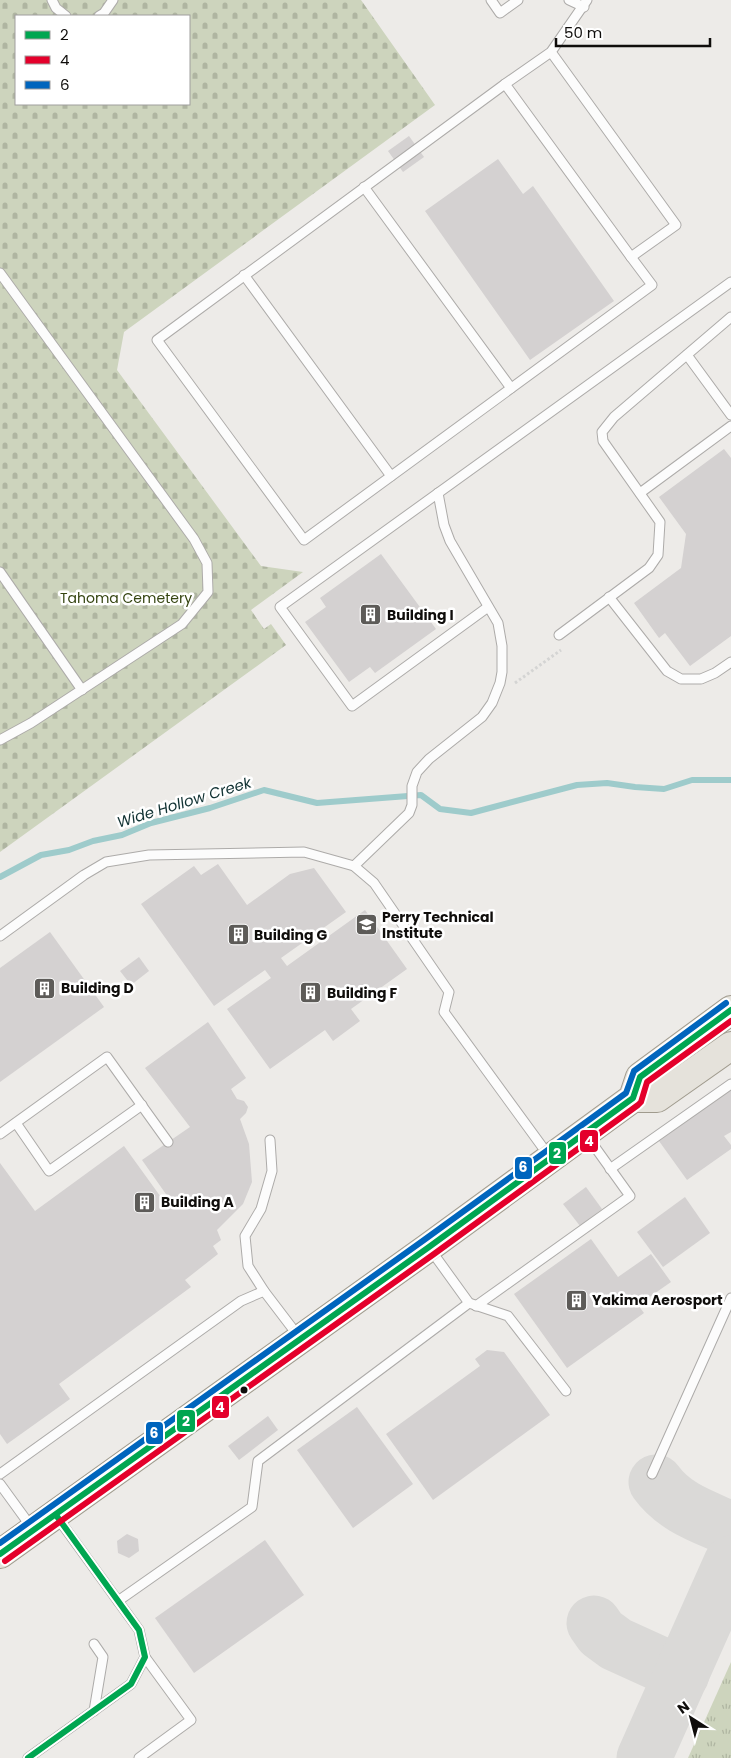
<svg xmlns="http://www.w3.org/2000/svg" width="731" height="1758" font-family="Poppins,sans-serif">
  <defs>
    <pattern id="grass-tufts" width="24" height="20" patternUnits="userSpaceOnUse" patternTransform="scale(1.25)"><rect width="24" height="20" fill="#cdd4bd"/><path d="M3 7l-1-3M5 7V3M7 7l1-3M15 17l-1-3M17 17v-4M19 17l1-3" fill="none" stroke="#afb5a1"/></pattern>
    <pattern id="cemetery-stones" width="16" height="16" patternUnits="userSpaceOnUse" patternTransform="scale(1.25)"><rect width="16" height="16" fill="#cdd4bd"/><path d="M2 7V4a2 2 0 0 1 4 0v3zM10 15v-3a2 2 0 0 1 4 0v3z" fill="#afb5a1"/></pattern>
  </defs>
  <rect width="100%" height="100%" fill="#edebe8"/>
  <polygon fill="url(#grass-tufts)" points="731,1662 731,1758 688,1758"/>
  <path fill="url(#cemetery-stones)" fill-rule="evenodd" d="M 0,0 L 361,0 L 435,105 L 124,332 L 117,370 L 261,566 L 303,572 L 251,610 L 264,629 L 271,624 L 286,645 L 0,852 ZM 16,16 L 189,16 L 189,104 L 16,104 Z"/>
  <g fill="none" stroke-linecap="round" stroke-linejoin="round">
    <polyline stroke="#9ecbcb" stroke-width="6" points="0,877 41,855 69,850 93,841 122,835 151,823 210,808 264,790 317,803 421,795 440,809 471,813 577,785 607,783 635,787 664,789 692,780 731,780"/>
    <g stroke="#dad9d7" stroke-width="55">
      <path d="M 656,1482 C 675,1508 702,1516 731,1529"/>
      <polyline points="594,1623 601,1633 616,1644 682,1674"/>
      <polyline points="644,1758 731,1563"/>
    </g>
  </g>
  <g fill="#d4d1d1">
    <polygon points="409,136 424,157 403,172 388,151"/>
    <polygon points="498,159 523,194 533,186 614,301 530,360 425,211"/>
    <polygon points="724,449 731,458 731,636 690,666 665,633 659,638 634,603 681,568 686,534 659,497"/>
    <polygon points="381,554 436,629 375,673 370,667 349,682 305,622 326,607 320,598"/>
    <polygon points="218,864 247,905 290,874 314,868 346,912 281,958 287,966 365,910 407,969 351,1009 360,1021 333,1041 325,1030 270,1069 227,1009 271,978 265,970 214,1006 141,904 194,866 201,875"/>
    <polygon points="50,932 104,1007 0,1082 0,968"/>
    <polygon points="139,957 149,971 131,985 120,971"/>
    <polygon points="208,1022 246,1078 231,1089 237,1099 244,1101 248,1107 246,1113 240,1119 249,1144 252,1182 243,1204 217,1230 221,1240 213,1246 218,1254 185,1280 191,1287 59,1384 70,1399 7,1444 0,1434 0,1163 35,1211 124,1146 163,1200 168,1197 142,1160 190,1127 145,1068"/>
    <polygon points="731,1090 731,1132 724,1136 731,1145 731,1149 687,1180 659,1141"/>
    <polygon points="586,1187 602,1209 580,1226 563,1204"/>
    <polygon points="685,1197 710,1233 663,1267 637,1232"/>
    <polygon points="591,1239 618,1277 651,1254 671,1282 638,1305 644,1313 567,1368 514,1294"/>
    <polygon points="487,1350 504,1352 550,1415 433,1500 386,1434 480,1366 475,1359"/>
    <polygon points="357,1407 413,1484 353,1528 297,1450"/>
    <polygon points="268,1416 278,1430 239,1460 228,1446"/>
    <polygon points="127,1534 138,1539 139,1551 129,1558 118,1553 117,1541"/>
    <polygon points="265,1540 304,1595 194,1673 155,1618"/>
  </g>
  <g fill="none" stroke-linecap="round" stroke-linejoin="round">
    <defs>
      <g id="lane">
        <polyline points="52,0 56,8 66,16"/>
        <polyline points="491,0 500,13 518,0"/>
        <polyline points="569,0 584,7"/>
        <polyline points="99,16 104,13 113,0"/>
        <polyline points="551,52 676,225 631,257 505,84 551,52 587,0"/>
        <polyline points="505,84 157,340 304,540 652,285 631,257"/>
        <polyline points="364,187 511,388"/>
        <polyline points="0,273 194,539 207,563 208,592 182,624 31,723 0,740"/>
        <polyline points="244,275 391,476"/>
        <polyline points="687,355 731,415"/>
        <polyline points="640,493 731,426"/>
        <polyline points="0,572 82,690"/>
        <polyline points="609,597 667,671 681,679 701,679 715,673 731,662"/>
        <polyline points="488,607 352,706 280,607 731,282"/>
        <polyline points="559,635 649,568 658,555 660,522 603,441 602,432 614,417 731,317"/>
        <polyline points="354,866 409,813 412,805 412,786 417,772 429,759 482,717 492,703 500,683 502,672 502,646 498,623 450,541 444,525 438,493"/>
        <polyline points="0,936 84,875 106,862 149,855 304,852 354,866 374,883 449,992 444,1012 549,1156"/>
        <polyline points="16,1123 49,1171 142,1105"/>
        <polyline points="0,1134 107,1057 168,1142"/>
        <polyline points="270,1140 272,1171 261,1209 245,1236 248,1266 264,1291 299,1337"/>
        <polyline points="610,1169 731,1084"/>
        <polyline points="430,1249 469,1303"/>
        <polyline points="476,1306 630,1196 587,1136"/>
        <polyline points="0,1474 241,1301 264,1291"/>
        <polyline points="652,1474 731,1298"/>
        <polyline points="0,1484 32,1528"/>
        <polyline points="118,1601 252,1507 258,1461 469,1303 508,1316 566,1391"/>
        <polyline points="94,1711 103,1657 94,1644"/>
        <polyline points="28,1758 131,1684 145,1657 139,1630 57,1517"/>
        <polyline points="139,1758 191,1720 145,1657"/>
      </g>
      <g id="primary">
        <polyline points="633,1098 657,1098 731,1046"/>
        <polyline points="0,1554 429,1247 633,1098 640,1077 731,1010"/>
      </g>
    </defs>
    <use href="#lane" stroke="#adaba9" stroke-width="11"/>
    <use href="#primary" stroke="#a09b8e" stroke-width="30"/>
    <polyline stroke="#d4d4d3" stroke-width="3" stroke-dasharray="2.5 2.5" stroke-linecap="butt" points="515,683 561,650"/>
    <use href="#lane" stroke="#fcfcfc" stroke-width="9"/>
    <use href="#primary" stroke="#e5e2db" stroke-width="28"/>
    <defs>
      <g id="bus-1">
        <polyline points="0,1554 429,1247 633,1098 640,1077 731,1010"/>
        <polyline points="28,1758 131,1684 145,1657 139,1630 56,1515"/>
      </g>
      <polyline id="bus-2" points="5,1561 434,1254 638,1105 641,1102 647,1082 731,1021"/>
      <polyline id="bus-3" points="0,1543 424,1240 626,1093 634,1071 726,1003"/>
    </defs>
    <use href="#bus-1" stroke="#fff" stroke-width="10"/>
    <use href="#bus-2" stroke="#fff" stroke-width="10"/>
    <use href="#bus-3" stroke="#fff" stroke-width="10"/>
    <use href="#bus-1" stroke="#00a651" stroke-width="6"/>
    <use href="#bus-2" stroke="#e4002b" stroke-width="6"/>
    <use href="#bus-3" stroke="#0065bd" stroke-width="6"/>
  </g>
  <defs>
    <symbol id="building-square" viewBox="-11 -11 22 22"><rect x="-9" y="-9" width="18" height="18" rx="4" fill="#5d5b58" stroke="#fff"/><path d="M-4-6H4V6H1V3H-1V6H-4ZM-2.5-4.3h1.7v1.8h-1.7ZM.8-4.3h1.7v1.8H.8ZM-2.5-1h1.7V.8h-1.7ZM.8-1h1.7V.8H.8Z" fill="#fff"/></symbol>
    <symbol id="university-square" viewBox="-11 -11 22 22"><rect x="-9" y="-9" width="18" height="18" rx="4" fill="#5d5b58" stroke="#fff"/><path d="M0-5L7-2L0 1L-7-2ZM-4 1L0 2.5L4 1V4Q0 6-4 4Z" fill="#fff"/></symbol>
  </defs>
  <g fill-rule="evenodd">
    <use href="#building-square" x="358" y="602" width="25" height="25"/>
    <use href="#university-square" x="354" y="912" width="25" height="25"/>
    <use href="#building-square" x="226" y="922" width="25" height="25"/>
    <use href="#building-square" x="32" y="976" width="25" height="25"/>
    <use href="#building-square" x="298" y="980" width="25" height="25"/>
    <use href="#building-square" x="132" y="1190" width="25" height="25"/>
    <use href="#building-square" x="564" y="1288" width="25" height="25"/>
  </g>
  <circle fill="#0f0d0b" stroke="#fff" stroke-width="2" cx="244" cy="1390" r="4.5"/>
  <g text-anchor="middle" dominant-baseline="central" stroke-width="5" stroke-linejoin="round" paint-order="stroke">
    <g font-size="14" fill="#354511" stroke="#fff">
      <text x="126" y="598">Tahoma Cemetery</text>
    </g>
    <g font-size="14" font-weight="bold" fill="#0f0d0b" stroke="#fff" text-anchor="start">
      <text x="387" y="615">Building I</text>
      <text x="382" y="917">Perry Technical<tspan x="382" dy="16">Institute</tspan></text>
      <text x="254" y="935">Building G</text>
      <text x="61" y="988">Building D</text>
      <text x="327" y="993">Building F</text>
      <text x="161" y="1202">Building A</text>
      <text x="592" y="1300">Yakima Aerosport</text>
    </g>
    <g font-size="15" font-style="italic" fill="#113233" stroke="#fff">
      <text transform="translate(184 802) rotate(-17)">Wide Hollow Creek</text>
    </g>
  </g>
  <g stroke="#fff" stroke-width="2">
    <rect x="579" y="1129" width="20" height="24" rx="5" fill="#e4002b"/>
    <rect x="548" y="1141" width="19" height="24" rx="5" fill="#00a651"/>
    <rect x="514" y="1156" width="19" height="24" rx="5" fill="#0065bd"/>
    <rect x="211" y="1395" width="19" height="24" rx="5" fill="#e4002b"/>
    <rect x="176" y="1409" width="20" height="24" rx="5" fill="#00a651"/>
    <rect x="145" y="1421" width="19" height="24" rx="5" fill="#0065bd"/>
  </g>
  <g font-size="14" text-anchor="middle" font-weight="bold" fill="#fff">
    <text x="589" y="1146">4</text>
    <text x="557" y="1158">2</text>
    <text x="523" y="1172">6</text>
    <text x="220" y="1412">4</text>
    <text x="186" y="1426">2</text>
    <text x="154" y="1438">6</text>
  </g>
  <rect x="15" y="15" width="175" height="90" fill="#ffffff" stroke="#9f9e9d"/>
  <rect x="25" y="31" width="25" height="8" fill="#00a651" stroke="#9f9e9d"/>
  <text x="60" y="40" font-size="15" fill="#0f0d0b">2</text>
  <rect x="25" y="56" width="25" height="8" fill="#e4002b" stroke="#9f9e9d"/>
  <text x="60" y="65" font-size="15" fill="#0f0d0b">4</text>
  <rect x="25" y="81" width="25" height="8" fill="#0065bd" stroke="#9f9e9d"/>
  <text x="60" y="90" font-size="15" fill="#0f0d0b">6</text>
  <g transform="translate(691 1718) rotate(324)" stroke="#ffffff" stroke-width="4" paint-order="stroke">
  <path d="M0-4L9 19L0 12L-9 19Z" fill="#0f0d0b"/>
  <text y="-8" font-size="14" font-weight="bold" text-anchor="middle" fill="#0f0d0b">N</text>
  </g>
  <path d="M556 38v8h154v-8" fill="none" stroke="#0f0d0b" stroke-width="2.5"/>
  <text x="564" y="38" font-size="15" fill="#0f0d0b" stroke="#ffffff" stroke-width="4" paint-order="stroke">50 m</text>
</svg>
